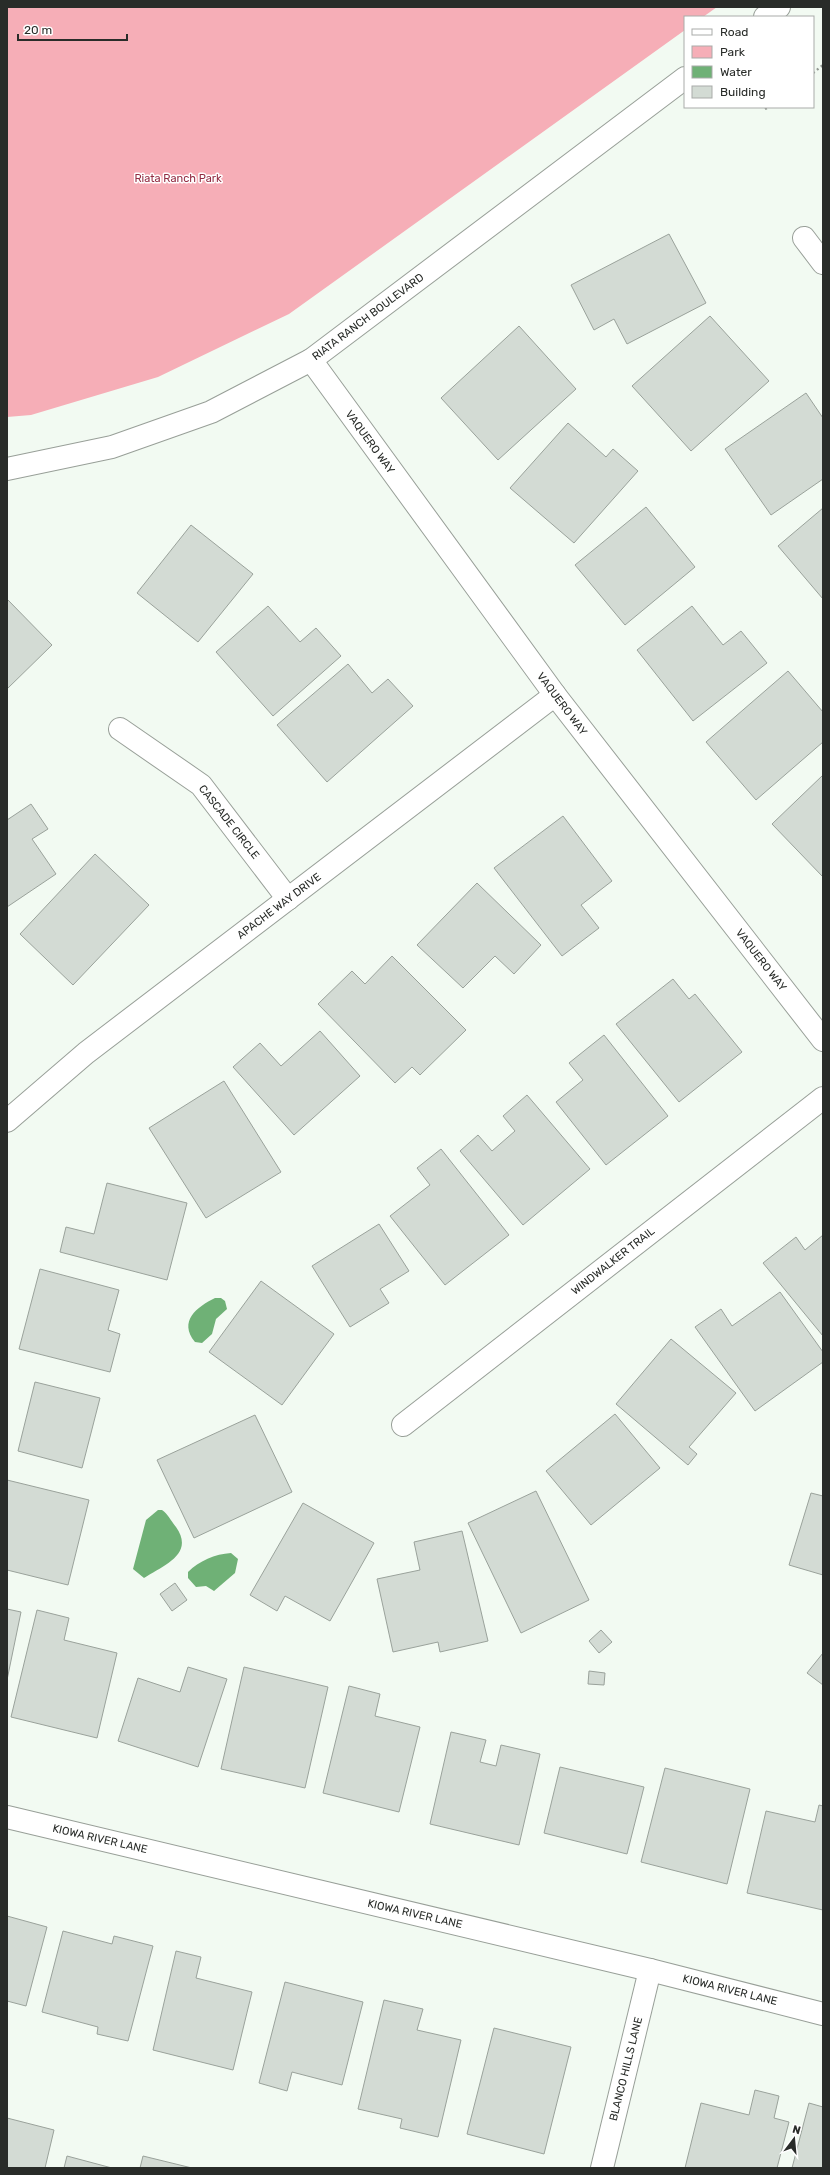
<svg xmlns="http://www.w3.org/2000/svg" width="830" height="2175" font-family="Rubik,sans-serif">
  <rect width="100%" height="100%" fill="#f2faf2"/>
  <polygon fill="#f6aeb7" points="7,7 717,7 703,17 685,17 685,30 289,314 158,377 31,415 7,417"/>
  <g fill="#6fb176">
    <path d="M 215,1298 L 221,1298 L 225,1301 L 227,1309 L 216,1319 L 212,1334 L 202,1343 L 195,1342 C 178,1321 197,1307 215,1298 Z"/>
    <path d="M 158,1510 L 162,1510 C 168,1514 171,1521 176,1527 C 195,1554 164,1565 144,1578 L 133,1569 L 146,1520 Z"/>
    <path d="M 231,1553 L 238,1559 L 235,1573 L 214,1591 L 206,1586 L 196,1587 L 188,1578 L 188,1572 C 199,1561 215,1554 231,1553 Z"/>
  </g>
  <g fill="#d3dbd4" stroke="#9aa29b">
    <polygon points="669,234 706,303 627,344 614,319 594,330 571,285"/>
    <polygon points="710,316 769,381 691,451 632,386"/>
    <polygon points="519,326 576,389 498,460 441,398"/>
    <polygon points="806,393 823,418 823,479 771,515 725,449"/>
    <polygon points="568,423 606,457 613,449 638,471 574,543 510,488"/>
    <polygon points="646,507 695,567 625,625 575,565"/>
    <polygon points="823,508 823,599 778,546"/>
    <polygon points="191,525 253,574 198,642 137,593"/>
    <polygon points="7,599 52,645 7,689"/>
    <polygon points="268,606 300,642 316,628 341,656 273,716 216,652"/>
    <polygon points="692,606 723,645 741,631 767,663 693,721 637,650"/>
    <polygon points="348,664 372,693 388,679 413,706 327,782 277,725"/>
    <polygon points="788,671 823,712 823,742 756,800 706,742"/>
    <polygon points="823,775 823,877 772,824"/>
    <polygon points="31,804 48,829 32,839 56,874 7,907 7,820"/>
    <polygon points="563,816 612,881 581,905 599,928 562,956 494,868"/>
    <polygon points="95,854 149,905 73,985 20,934"/>
    <polygon points="477,883 541,945 514,974 495,956 463,988 417,945"/>
    <polygon points="392,956 466,1030 420,1075 412,1067 395,1083 318,1004 352,971 365,984"/>
    <polygon points="673,979 689,999 695,994 742,1052 679,1102 616,1024"/>
    <polygon points="320,1031 360,1076 294,1135 233,1067 260,1043 281,1066"/>
    <polygon points="604,1035 668,1116 606,1165 556,1102 583,1080 569,1063"/>
    <polygon points="224,1081 281,1172 206,1218 149,1128"/>
    <polygon points="527,1095 590,1169 523,1225 460,1151 478,1135 492,1151 515,1131 503,1116"/>
    <polygon points="441,1149 509,1235 445,1285 390,1216 430,1185 417,1168"/>
    <polygon points="107,1183 187,1203 167,1280 60,1252 66,1227 94,1234"/>
    <polygon points="379,1224 409,1271 380,1289 389,1303 350,1327 312,1266"/>
    <polygon points="823,1235 823,1336 763,1263 796,1237 805,1250"/>
    <polygon points="40,1269 119,1290 108,1330 120,1334 110,1372 19,1349"/>
    <polygon points="261,1281 334,1334 282,1405 209,1352"/>
    <polygon points="780,1292 823,1352 823,1362 755,1411 695,1327 721,1309 732,1326"/>
    <polygon points="671,1339 736,1393 689,1447 697,1454 688,1465 616,1404"/>
    <polygon points="35,1382 100,1398 82,1468 18,1451"/>
    <polygon points="615,1414 660,1468 591,1525 546,1471"/>
    <polygon points="255,1415 292,1492 194,1538 157,1460"/>
    <polygon points="7,1480 89,1500 68,1585 7,1570"/>
    <polygon points="536,1491 589,1600 521,1633 468,1523"/>
    <polygon points="811,1493 823,1496 823,1575 789,1565"/>
    <polygon points="303,1503 374,1543 330,1621 285,1596 277,1611 250,1595"/>
    <polygon points="462,1531 488,1641 440,1652 438,1642 393,1652 377,1579 420,1570 414,1542"/>
    <polygon points="175,1583 187,1600 172,1611 160,1594"/>
    <polygon points="7,1609 21,1612 7,1680"/>
    <polygon points="37,1610 69,1618 64,1640 117,1653 97,1738 11,1717"/>
    <polygon points="601,1630 612,1642 599,1653 589,1641"/>
    <polygon points="823,1653 823,1685 807,1673"/>
    <polygon points="188,1667 227,1679 198,1767 118,1741 138,1678 180,1692"/>
    <polygon points="244,1667 328,1687 305,1788 221,1769"/>
    <polygon points="589,1671 605,1673 604,1685 588,1684"/>
    <polygon points="349,1686 380,1694 375,1716 420,1727 399,1812 323,1793"/>
    <polygon points="451,1732 486,1740 480,1762 496,1766 501,1745 540,1754 519,1845 430,1824"/>
    <polygon points="560,1767 644,1787 627,1854 544,1833"/>
    <polygon points="665,1768 750,1789 727,1884 641,1862"/>
    <polygon points="819,1805 823,1806 823,1910 747,1893 766,1811 815,1822"/>
    <polygon points="7,1916 47,1927 26,2006 7,2001"/>
    <polygon points="63,1931 112,1944 114,1936 153,1946 128,2041 97,2034 98,2027 42,2012"/>
    <polygon points="176,1951 201,1957 196,1978 252,1992 233,2070 153,2050"/>
    <polygon points="285,1982 363,2002 342,2085 292,2072 287,2091 259,2083"/>
    <polygon points="384,2000 423,2009 417,2030 461,2040 438,2137 400,2128 402,2119 358,2109"/>
    <polygon points="494,2028 571,2047 544,2154 467,2134"/>
    <polygon points="755,2090 779,2096 774,2118 789,2122 777,2168 685,2168 701,2103 749,2115"/>
    <polygon points="809,2103 823,2107 823,2168 792,2168"/>
    <polygon points="7,2118 54,2130 45,2168 7,2168"/>
    <polygon points="67,2156 112,2168 64,2168"/>
    <polygon points="143,2156 192,2168 140,2168"/>
  </g>
  <g fill="none" stroke-linecap="round" stroke-linejoin="round">
    <defs>
      <g id="minor">
        <polyline points="804,238 823,263"/>
        <polyline points="311,360 555,695 823,1040"/>
        <polyline points="120,729 201,785 288,899"/>
        <polyline points="7,1121 86,1053 555,695"/>
        <polyline points="403,1425 823,1098"/>
        <polyline points="7,1817 650,1970 823,2014"/>
        <polyline points="602,2168 650,1970"/>
      </g>
      <g id="tertiary">
        <polyline points="765,17 779,7"/>
        <polyline points="7,469 112,447 211,412 311,360 685,78"/>
      </g>
    </defs>
    <use href="#minor" stroke="#989f98" stroke-width="24"/>
    <use href="#tertiary" stroke="#989f98" stroke-width="24"/>
    <g stroke="#939993" stroke-width="2.5" stroke-dasharray="2 3" stroke-linecap="butt">
      <polyline points="813,73 823,65"/>
      <polyline points="765,109 769,107"/>
    </g>
    <use href="#minor" stroke="#fff" stroke-width="22"/>
    <use href="#tertiary" stroke="#fff" stroke-width="22"/>
  </g>
  <g text-anchor="middle" dominant-baseline="central" stroke-width="3" stroke-linejoin="round" paint-order="stroke">
    <g font-size="11" fill="#922b42" stroke="#fff">
      <text x="178" y="178">Riata Ranch Park</text>
    </g>
    <g font-size="11" fill="#292c29" stroke="#fff">
      <text transform="translate(368 317) rotate(-37)">RIATA RANCH BOULEVARD</text>
      <text transform="translate(370 442) rotate(54)">VAQUERO WAY</text>
      <text transform="translate(562 704) rotate(53)">VAQUERO WAY</text>
      <text transform="translate(229 822) rotate(52)">CASCADE CIRCLE</text>
      <text transform="translate(279 906) rotate(-37)">APACHE WAY DRIVE</text>
      <text transform="translate(761 960) rotate(52)">VAQUERO WAY</text>
      <text transform="translate(613 1261) rotate(-38)">WINDWALKER TRAIL</text>
      <text transform="translate(100 1839) rotate(13)">KIOWA RIVER LANE</text>
      <text transform="translate(415 1914) rotate(13)">KIOWA RIVER LANE</text>
      <text transform="translate(730 1990) rotate(14)">KIOWA RIVER LANE</text>
      <text transform="translate(626 2069) rotate(-76)">BLANCO HILLS LANE</text>
    </g>
  </g>
  <rect width="830" height="2175" fill="none" stroke="#292c29" stroke-width="16"/>
  <rect x="684" y="16" width="130" height="92" fill="#ffffff" stroke="#a9aba9"/>
  <rect x="692" y="29" width="20" height="6" fill="#ffffff" stroke="#a9aba9"/>
  <text x="720" y="36" font-size="12" fill="#292c29">Road</text>
  <rect x="692" y="46" width="20" height="12" fill="#f6aeb7" stroke="#a9aba9"/>
  <text x="720" y="56" font-size="12" fill="#292c29">Park</text>
  <rect x="692" y="66" width="20" height="12" fill="#6fb176" stroke="#a9aba9"/>
  <text x="720" y="76" font-size="12" fill="#292c29">Water</text>
  <rect x="692" y="86" width="20" height="12" fill="#d3dbd4" stroke="#a9aba9"/>
  <text x="720" y="96" font-size="12" fill="#292c29">Building</text>
  <g transform="translate(794 2139) rotate(16)" stroke="#ffffff" stroke-width="3" paint-order="stroke">
  <path d="M0-3L7 15L0 10L-7 15Z" fill="#292c29"/>
  <text y="-6" font-size="11" font-weight="bold" text-anchor="middle" fill="#292c29">N</text>
  </g>
  <path d="M18 34v6h109v-6" fill="none" stroke="#292c29" stroke-width="2"/>
  <text x="24" y="34" font-size="12" fill="#292c29" stroke="#ffffff" stroke-width="3" paint-order="stroke">20 m</text>
</svg>
